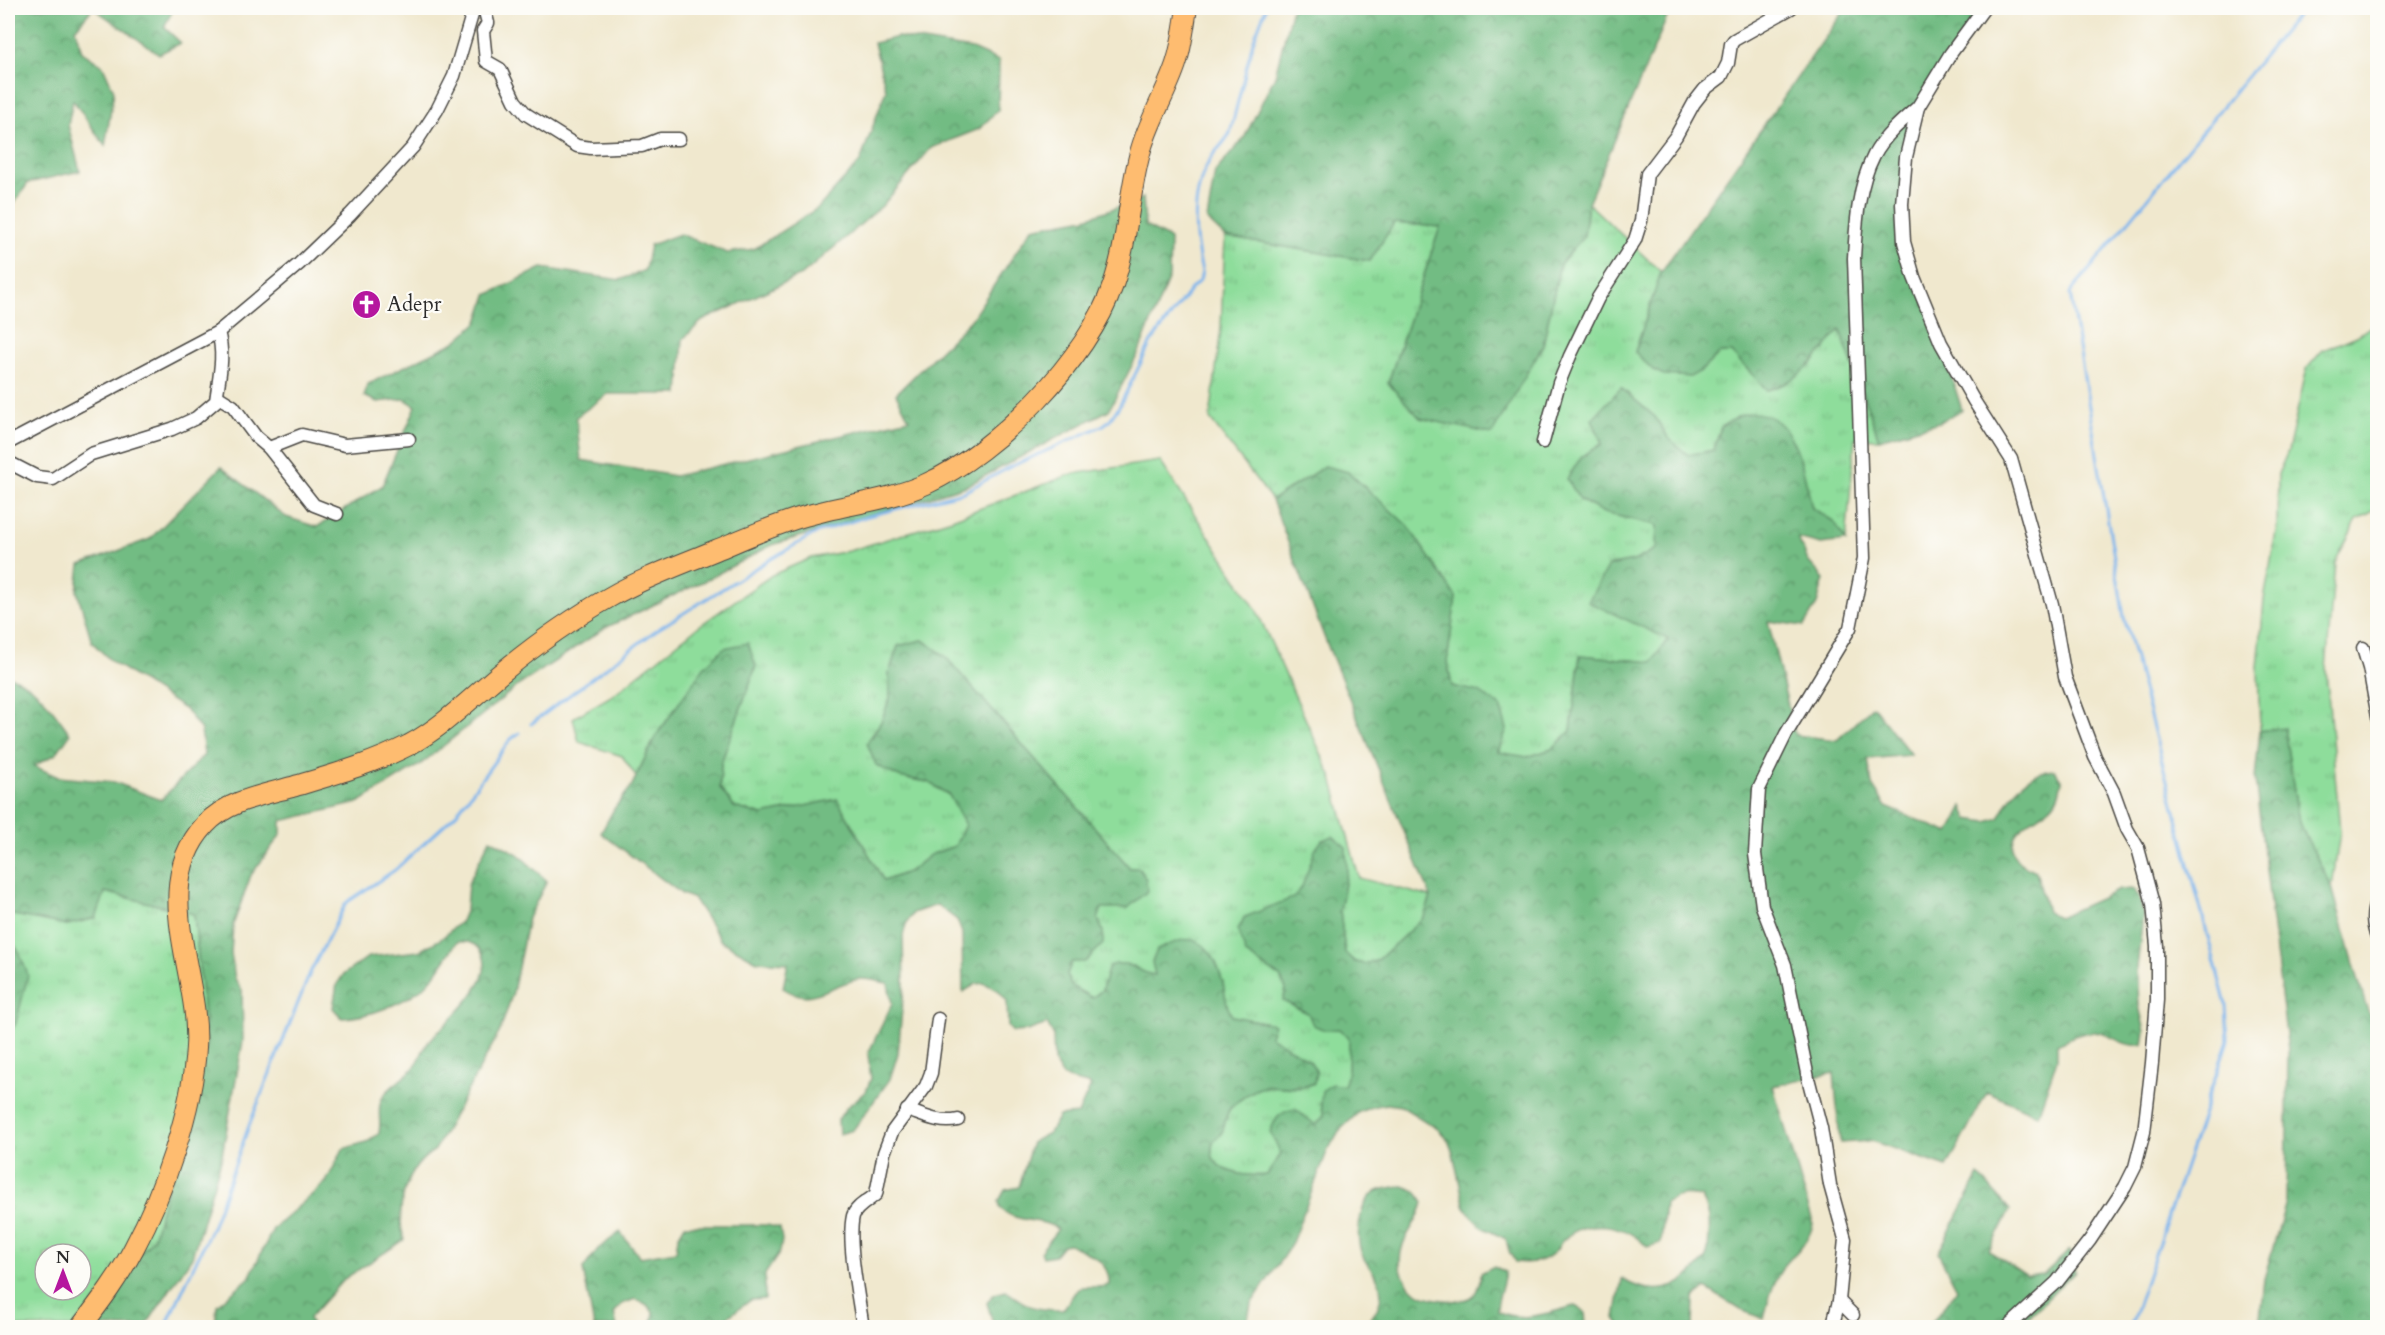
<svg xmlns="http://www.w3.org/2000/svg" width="2385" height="1335" font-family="Cardo,serif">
  <defs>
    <pattern id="grass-tufts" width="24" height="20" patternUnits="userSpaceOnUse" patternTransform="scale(1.5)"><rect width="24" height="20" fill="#8edd9b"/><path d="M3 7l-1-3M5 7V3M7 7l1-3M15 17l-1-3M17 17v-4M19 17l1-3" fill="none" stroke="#7bbe86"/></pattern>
    <pattern id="forest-crowns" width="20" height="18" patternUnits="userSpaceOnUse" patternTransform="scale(1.5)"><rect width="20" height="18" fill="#72bc83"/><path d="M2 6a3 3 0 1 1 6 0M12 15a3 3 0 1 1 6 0" fill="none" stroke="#5e996b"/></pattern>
  </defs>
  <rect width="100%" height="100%" fill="#fdfcf7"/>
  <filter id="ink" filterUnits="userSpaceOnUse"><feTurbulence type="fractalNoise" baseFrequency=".0167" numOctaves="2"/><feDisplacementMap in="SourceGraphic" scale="12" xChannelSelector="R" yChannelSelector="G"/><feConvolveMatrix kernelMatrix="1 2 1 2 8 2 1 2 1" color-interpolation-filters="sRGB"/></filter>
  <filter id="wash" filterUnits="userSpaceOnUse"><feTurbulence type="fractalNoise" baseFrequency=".008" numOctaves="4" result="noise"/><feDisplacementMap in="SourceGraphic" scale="24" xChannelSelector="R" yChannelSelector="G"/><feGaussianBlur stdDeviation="1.35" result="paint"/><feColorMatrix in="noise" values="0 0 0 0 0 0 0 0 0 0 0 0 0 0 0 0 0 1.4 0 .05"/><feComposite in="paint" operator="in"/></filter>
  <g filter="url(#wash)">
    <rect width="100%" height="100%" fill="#f0e8ce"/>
    <g fill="url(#grass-tufts)" stroke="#5c8463" stroke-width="1.5" fill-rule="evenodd">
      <polygon points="1588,203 1661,272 1635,352 1701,371 1719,353 1732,353 1767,390 1809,367 1840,329 1879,439 1855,438 1846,541 1833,521 1812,508 1800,458 1721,427 1714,450 1688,455 1669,439 1655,417 1621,388 1602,444 1581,457 1580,500 1604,513 1657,525 1656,550 1634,561 1608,566 1668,639 1652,662 1580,655 1571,731 1552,749 1527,757 1498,753 1506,729 1479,692 1452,686 1447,662 1456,597 1325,466 1272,500 1210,419 1221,328 1225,237 1370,261 1394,223 1440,227 1388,383 1543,345 1560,264 1584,236"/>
      <polygon points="2377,322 2377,509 2357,520 2335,562 2326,669 2340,832 2332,887 2299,823 2284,728 2260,731 2258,668 2264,600 2277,527 2278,474 2288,451 2307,368 2323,350 2357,336"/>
      <path d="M 1160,461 L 1256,609 L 1332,778 L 1359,878 L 1431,897 L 1424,917 L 1378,960 L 1366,964 L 1355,962 L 1345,953 L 1340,910 L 1347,872 L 1322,840 C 1312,855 1307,888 1295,897 C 1284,905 1259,912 1245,917 L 1246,954 L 1280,977 L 1286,989 L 1283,1001 L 1308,1013 L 1325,1030 L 1339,1029 L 1349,1038 L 1348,1074 L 1344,1086 L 1321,1103 L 1324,1116 L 1316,1125 L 1270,1132 L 1281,1154 L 1267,1175 C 1248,1177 1204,1173 1213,1143 C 1215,1139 1219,1136 1222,1132 C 1226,1124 1225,1112 1232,1107 C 1239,1100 1255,1088 1264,1087 C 1282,1084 1295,1093 1314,1083 L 1316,1071 L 1310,1061 L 1269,1036 L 1273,1024 L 1232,1016 L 1225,1006 L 1223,981 L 1144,974 L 1134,966 L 1109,967 L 1102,990 L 1092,998 L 1071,986 L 1067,974 L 1072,962 L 1103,932 L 1098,919 L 1102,907 L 1139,869 L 1130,868 L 944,655 L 923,640 L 898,646 L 889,673 L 890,698 L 881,722 L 867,743 L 899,777 L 928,782 L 949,795 L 965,825 L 955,846 L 930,855 L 910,871 L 884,881 L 837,799 L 763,815 L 734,807 L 720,788 L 721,763 L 756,666 L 656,736 L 636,776 L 622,756 L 579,742 L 573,718 L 613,695 L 699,626 L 772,575 L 811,558 L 849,551 L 952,519 L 1072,474 Z"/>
      <path d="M 105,892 L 194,914 L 207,1046 L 153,1239 L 73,1327 L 16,1327 L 8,1320 L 8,1035 L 16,1023 L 19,952 L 8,936 L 8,914 L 67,925 L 96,918 ZM 45,1254 L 81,1254 L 81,1290 L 45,1290 Z"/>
    </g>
    <g fill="url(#forest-crowns)" stroke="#4e7457" stroke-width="1.5">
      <polygon points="8,8 174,8 164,27 181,43 159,54 93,8 75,29 82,52 103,66 114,91 105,146 73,100 68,125 80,171 28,183 8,213"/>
      <polygon points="1292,8 1671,8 1588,203 1584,236 1560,264 1543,345 1492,434 1420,418 1388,383 1440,227 1394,223 1370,261 1225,237 1207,220 1215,172 1244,138 1275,76"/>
      <path d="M 1849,8 L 1984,8 L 1918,107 L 1906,157 L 1904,242 L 1941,343 L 1962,410 L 1939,422 L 1879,439 L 1840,330 C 1820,354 1800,383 1767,390 L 1732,353 L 1719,353 L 1701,371 L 1690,377 L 1664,375 L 1653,370 L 1635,352 L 1661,272 L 1841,15 Z"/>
      <path d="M 898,37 L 972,49 L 999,61 L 998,110 L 979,129 L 931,148 L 882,206 L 803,274 L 702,321 L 683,339 L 679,394 L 608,394 L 576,417 L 581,460 L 675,476 L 909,419 L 896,394 L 971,320 L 1032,228 L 1086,218 L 1143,198 L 1145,226 L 1170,239 L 1169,277 L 1139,352 L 1109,410 L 966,486 L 772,545 L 706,580 L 605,628 L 519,685 L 421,764 L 358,803 L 281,821 L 281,834 L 251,875 L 233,925 L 231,953 L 235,979 L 242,990 L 243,1041 L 221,1160 L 192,1257 L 145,1327 L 73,1327 L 153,1239 L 207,1046 L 194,914 L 105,892 L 96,918 L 67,925 L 8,914 L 8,676 C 38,685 52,709 70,734 L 56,754 L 34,766 L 58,777 L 114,782 L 161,800 L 204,755 L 201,730 L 186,710 L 111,661 L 92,642 L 77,591 L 80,565 L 150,539 L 221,467 L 286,517 L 317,527 L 382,486 L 416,406 L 405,399 L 377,402 L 364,396 L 368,384 L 455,342 L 478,322 L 487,295 L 542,268 L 620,280 L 645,270 L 650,245 L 680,234 L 727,253 L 754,249 L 818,208 L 860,162 L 886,90 L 874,43 Z"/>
      <path d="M 1621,388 L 1655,417 L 1669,439 L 1688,455 L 1714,450 L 1721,427 C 1728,423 1737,415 1745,414 C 1796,406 1803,472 1812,508 L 1833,521 L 1846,541 L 1821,544 L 1798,538 L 1808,561 L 1824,579 L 1817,604 L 1804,626 L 1768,621 L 1795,735 L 1837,740 L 1873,706 L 1911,755 L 1868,759 L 1872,785 L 1886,807 L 1949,833 L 1963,806 L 1968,819 L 1987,822 L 1999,818 C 2012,793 2024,772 2055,770 L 2062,781 C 2060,791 2058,800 2050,807 C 2036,820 2009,827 2013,851 C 2015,863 2026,867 2036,871 L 2047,912 L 2059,917 L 2119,890 L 2133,889 L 2140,900 L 2143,915 L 2137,967 L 2139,1006 L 2145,1032 L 2143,1045 C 2121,1048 2111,1032 2093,1032 C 2080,1032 2068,1039 2057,1044 L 2057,1059 L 2038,1115 L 1987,1092 L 1947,1167 L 1872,1141 L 1840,1143 L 1834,1073 L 1773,1086 L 1813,1223 C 1810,1242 1796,1251 1784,1266 C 1773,1281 1768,1301 1764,1319 L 1741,1310 L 1706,1288 L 1694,1298 L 1693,1327 L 1621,1327 L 1615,1318 L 1622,1279 C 1646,1294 1672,1294 1692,1273 C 1696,1269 1702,1264 1705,1259 C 1709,1253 1708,1243 1709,1237 C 1710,1221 1710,1211 1701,1197 C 1686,1194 1677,1195 1665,1203 L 1661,1243 L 1647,1247 C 1626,1224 1588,1216 1563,1240 C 1560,1243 1558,1249 1555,1252 C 1544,1262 1529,1264 1515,1262 L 1509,1251 L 1506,1239 L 1481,1227 L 1465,1208 L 1453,1153 L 1448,1140 L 1438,1129 L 1401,1106 L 1386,1104 L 1372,1107 L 1359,1112 L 1339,1131 L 1327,1152 L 1291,1245 L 1251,1304 L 1246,1327 L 1083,1328 L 1082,1325 L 1070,1320 L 1031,1325 L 1027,1327 L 994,1327 L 987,1303 L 994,1294 L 1006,1291 C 1030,1308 1034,1310 1063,1310 L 1078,1288 C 1089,1285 1098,1289 1109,1285 C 1111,1261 1088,1253 1069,1244 L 1063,1245 L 1055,1255 L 1043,1257 L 1041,1251 L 1058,1229 C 1038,1216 1018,1225 1000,1208 L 999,1201 L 1005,1190 L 1019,1187 L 1032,1142 L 1049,1133 L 1059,1116 L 1078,1114 L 1091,1085 L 1067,1079 L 1062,1075 L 1054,1062 L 1053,1035 L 1047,1024 L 1027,1031 L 1013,1032 L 1008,1027 L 1007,1001 L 998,990 L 984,983 L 976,984 L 963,992 L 962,933 L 957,920 L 937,905 L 913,913 L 906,924 L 903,936 L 904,987 L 898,1053 L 890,1079 L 853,1130 L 839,1134 L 838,1120 L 845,1109 L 866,1091 L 871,1079 L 868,1054 L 892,1004 L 888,983 C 880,982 868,978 860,979 C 830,983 813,1008 783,988 L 788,963 L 757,961 L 721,941 L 694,899 L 682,894 L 601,833 L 614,809 L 631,787 L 656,736 L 704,667 L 724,648 L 748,643 L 756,666 L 721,763 L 720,788 L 734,807 L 763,815 L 837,799 L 884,881 L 910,871 L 930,855 L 955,846 L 965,825 L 949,795 L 928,782 L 899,777 L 876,765 L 867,743 L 881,722 L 890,698 L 889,673 L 898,646 L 922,640 L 944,655 L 1130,868 L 1139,868 L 1146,879 L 1147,891 L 1128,908 L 1102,908 L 1098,919 L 1103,932 L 1103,944 L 1085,962 L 1072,962 L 1067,974 L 1071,986 L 1092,998 L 1102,990 L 1109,966 C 1132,958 1135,973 1155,975 L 1152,962 L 1157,950 C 1164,947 1172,943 1179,941 C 1204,933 1217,960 1222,980 C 1226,993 1224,1003 1232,1016 L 1274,1024 L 1270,1036 L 1310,1061 L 1316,1071 L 1314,1083 C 1297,1092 1282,1084 1264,1087 C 1255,1088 1239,1100 1232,1106 C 1225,1112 1226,1124 1222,1132 C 1219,1136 1215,1139 1213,1143 C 1204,1173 1248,1177 1267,1175 L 1281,1154 L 1270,1132 C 1275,1118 1280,1112 1295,1109 L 1316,1125 L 1324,1116 L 1321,1103 L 1322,1091 L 1332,1084 L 1344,1086 L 1348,1074 L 1349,1038 L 1339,1029 L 1325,1030 L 1313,1025 L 1308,1013 L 1283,1001 L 1286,989 L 1280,977 L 1246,954 L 1238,929 L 1245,917 L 1295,897 L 1302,887 L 1315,850 L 1322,840 L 1333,836 L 1346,847 L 1347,872 L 1340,910 L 1345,953 L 1355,962 L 1366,964 L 1378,960 L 1424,917 L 1431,897 L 1325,639 L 1272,500 L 1325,466 L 1348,472 L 1408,526 L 1456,597 L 1447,662 L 1452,686 L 1479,692 L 1500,706 L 1507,729 L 1498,752 L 1527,757 L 1552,749 L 1571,731 L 1580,655 L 1652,662 L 1668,639 L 1588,602 L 1608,566 L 1634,561 L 1656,549 L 1657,525 L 1604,513 L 1580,500 L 1567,479 L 1581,457 L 1602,444 L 1592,419 Z"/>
      <polygon points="2284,727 2299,823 2332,887 2365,1003 2377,1035 2377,1327 2259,1327 2264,1279 2286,1202 2288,1051 2255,779 2260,731"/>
      <path d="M 490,839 L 518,854 L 547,881 L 528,918 L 513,992 L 500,1031 L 435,1150 C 405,1168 395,1208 404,1240 L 344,1279 L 309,1318 L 312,1327 L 215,1327 L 217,1305 L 249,1278 L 273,1229 L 326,1182 L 343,1149 L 369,1141 L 379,1133 C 382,1119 375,1106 385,1094 C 394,1083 408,1076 416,1065 C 421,1058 423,1048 429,1041 C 446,1023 495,983 483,955 C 478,943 469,941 457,942 C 447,955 439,972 427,984 C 406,1003 369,1017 342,1018 L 333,1008 L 337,984 L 344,974 L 368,957 L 419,951 L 441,939 L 461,921 L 466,909 L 468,884 Z"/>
      <polygon points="8,936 19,952 28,975 16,1023 8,1035"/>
      <polygon points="1979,1175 2010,1210 1989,1251 2027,1276 2044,1274 2070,1250 2075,1272 2018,1327 1928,1328 1957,1289 1938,1253"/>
      <path d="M 1403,1186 L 1416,1191 L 1423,1202 C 1418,1227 1398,1237 1400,1266 C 1400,1271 1408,1286 1413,1290 C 1424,1299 1464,1306 1474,1295 C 1479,1288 1480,1281 1481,1273 L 1494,1266 L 1505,1272 C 1503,1286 1497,1298 1497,1311 C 1523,1324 1549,1312 1575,1306 L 1585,1312 L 1586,1326 L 1585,1328 L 1293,1327 C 1312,1325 1346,1333 1363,1324 C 1378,1316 1385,1296 1378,1280 C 1374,1272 1367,1265 1363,1257 C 1355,1239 1357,1204 1376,1192 C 1383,1188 1395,1187 1403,1186 Z"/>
      <polygon points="685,1225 767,1225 780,1228 782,1240 780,1252 765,1274 765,1299 751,1300 718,1324 681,1325 679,1328 651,1327 654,1313 646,1304 635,1299 622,1304 614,1313 617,1327 594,1327 583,1269 598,1249 620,1232 640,1257 676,1251 678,1237"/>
    </g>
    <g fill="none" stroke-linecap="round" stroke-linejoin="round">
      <g stroke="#7cb4ec" stroke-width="3">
        <path d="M 531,724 L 655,631 L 764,563 L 816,533 L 868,516 L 964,492 L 1010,467 L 1102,426 L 1109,421 L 1120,405 L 1151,342 L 1191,289 L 1200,280 L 1202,272 C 1193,235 1190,189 1213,155 C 1219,147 1225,142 1230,133 L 1253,42 L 1266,8"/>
        <polyline points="165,1328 213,1225 250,1123 310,973 346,903 395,870 456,814 510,740 519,733"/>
        <polyline points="2130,1328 2228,1040 2226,1005 2124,617 2070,293 2303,8"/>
      </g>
    </g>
  </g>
  <g filter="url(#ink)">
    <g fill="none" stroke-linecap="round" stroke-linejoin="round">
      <defs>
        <g id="minor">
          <polyline points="484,8 488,23 483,31 486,61 500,69 515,101 526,114 577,146 591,148 642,146 660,139 679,139"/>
          <polyline points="1984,8 1951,53 1918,107 1906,157 1902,204 1904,242 1914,277 1941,343 1974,401 2011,459 2052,604 2065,677 2095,757 2114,793 2127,829 2138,848 2153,904 2157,946 2157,1000 2152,1063 2144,1132 2135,1167 2125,1187 2090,1240 2057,1282 2007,1328"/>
          <polyline points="217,396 233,406 256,437 269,448 314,505 337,514"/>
          <polyline points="1543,442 1559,383 1570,356 1598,298 1635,240 1641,221 1647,174 1676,136 1694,103 1705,89 1721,77 1728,63 1731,44 1734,40 1791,8"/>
          <polyline points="8,443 218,332 299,264 350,215 413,147 437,110 454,76 474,8"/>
          <polyline points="269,448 302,435 345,445 409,439"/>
          <path d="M 8,462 L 37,477 L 53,479 L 91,454 L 172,429 L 196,418 L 216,401 C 219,377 225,356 218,332"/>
          <polyline points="2363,648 2369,668 2378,717"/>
          <path d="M 2378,898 C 2371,913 2372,925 2378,940"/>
          <path d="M 907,1110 C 925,1116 939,1124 958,1120"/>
          <polyline points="1839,1301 1853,1315"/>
          <path d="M 863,1328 C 859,1300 847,1242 853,1216 C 856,1206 869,1201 876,1194 L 884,1153 L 892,1132 L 926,1086 L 931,1073 L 938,1019"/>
          <path d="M 1832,1328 L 1839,1301 L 1845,1239 L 1830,1185 L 1821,1128 L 1808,1078 L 1785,965 L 1762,906 L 1755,854 L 1759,789 L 1786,734 L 1850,628 L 1864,558 L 1854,258 C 1856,223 1858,186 1874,155 C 1885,135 1902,121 1918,107"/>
        </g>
        <path id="trunk" d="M 80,1328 C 100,1302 119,1277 134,1248 C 163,1194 193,1109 196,1047 C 201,975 148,887 205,825 C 227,801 262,795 292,787 C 332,775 372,764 409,745 C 444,726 470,699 500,674 C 535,645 571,619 610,597 C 643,578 680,565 716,550 C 745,538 774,525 805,516 C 845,504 888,501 926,484 C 996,453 1089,358 1113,285 C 1128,242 1128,197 1140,153 C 1148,122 1166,94 1176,64 C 1182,46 1184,26 1187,8"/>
      </defs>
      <use href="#minor" stroke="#494743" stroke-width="15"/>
      <use href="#trunk" stroke="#494743" stroke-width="22"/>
      <use href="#minor" stroke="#fff" stroke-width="12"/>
      <use href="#trunk" stroke="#febc70" stroke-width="20"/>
    </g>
  </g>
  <defs>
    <symbol id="church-disc" viewBox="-11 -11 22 22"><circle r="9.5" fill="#b5179e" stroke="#fdfcf7"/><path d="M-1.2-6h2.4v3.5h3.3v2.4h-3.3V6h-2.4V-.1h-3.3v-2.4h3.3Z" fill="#fff"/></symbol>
  </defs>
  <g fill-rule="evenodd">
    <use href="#church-disc" x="350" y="288" width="33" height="33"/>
  </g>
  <g text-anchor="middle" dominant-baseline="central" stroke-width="4.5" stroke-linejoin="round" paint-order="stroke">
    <g font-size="21" fill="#2b2b2b" stroke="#fdfcf7" text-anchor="start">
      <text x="387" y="304">Adepr</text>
    </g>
  </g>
  <rect width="2385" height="1335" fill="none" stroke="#fdfcf7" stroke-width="30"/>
  <g transform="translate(63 1272)"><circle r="28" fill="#fdfcf7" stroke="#a9a8a5" stroke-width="1.5"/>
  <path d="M0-4.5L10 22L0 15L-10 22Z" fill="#b5179e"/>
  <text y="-9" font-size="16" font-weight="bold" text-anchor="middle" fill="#2b2b2b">N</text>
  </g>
</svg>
